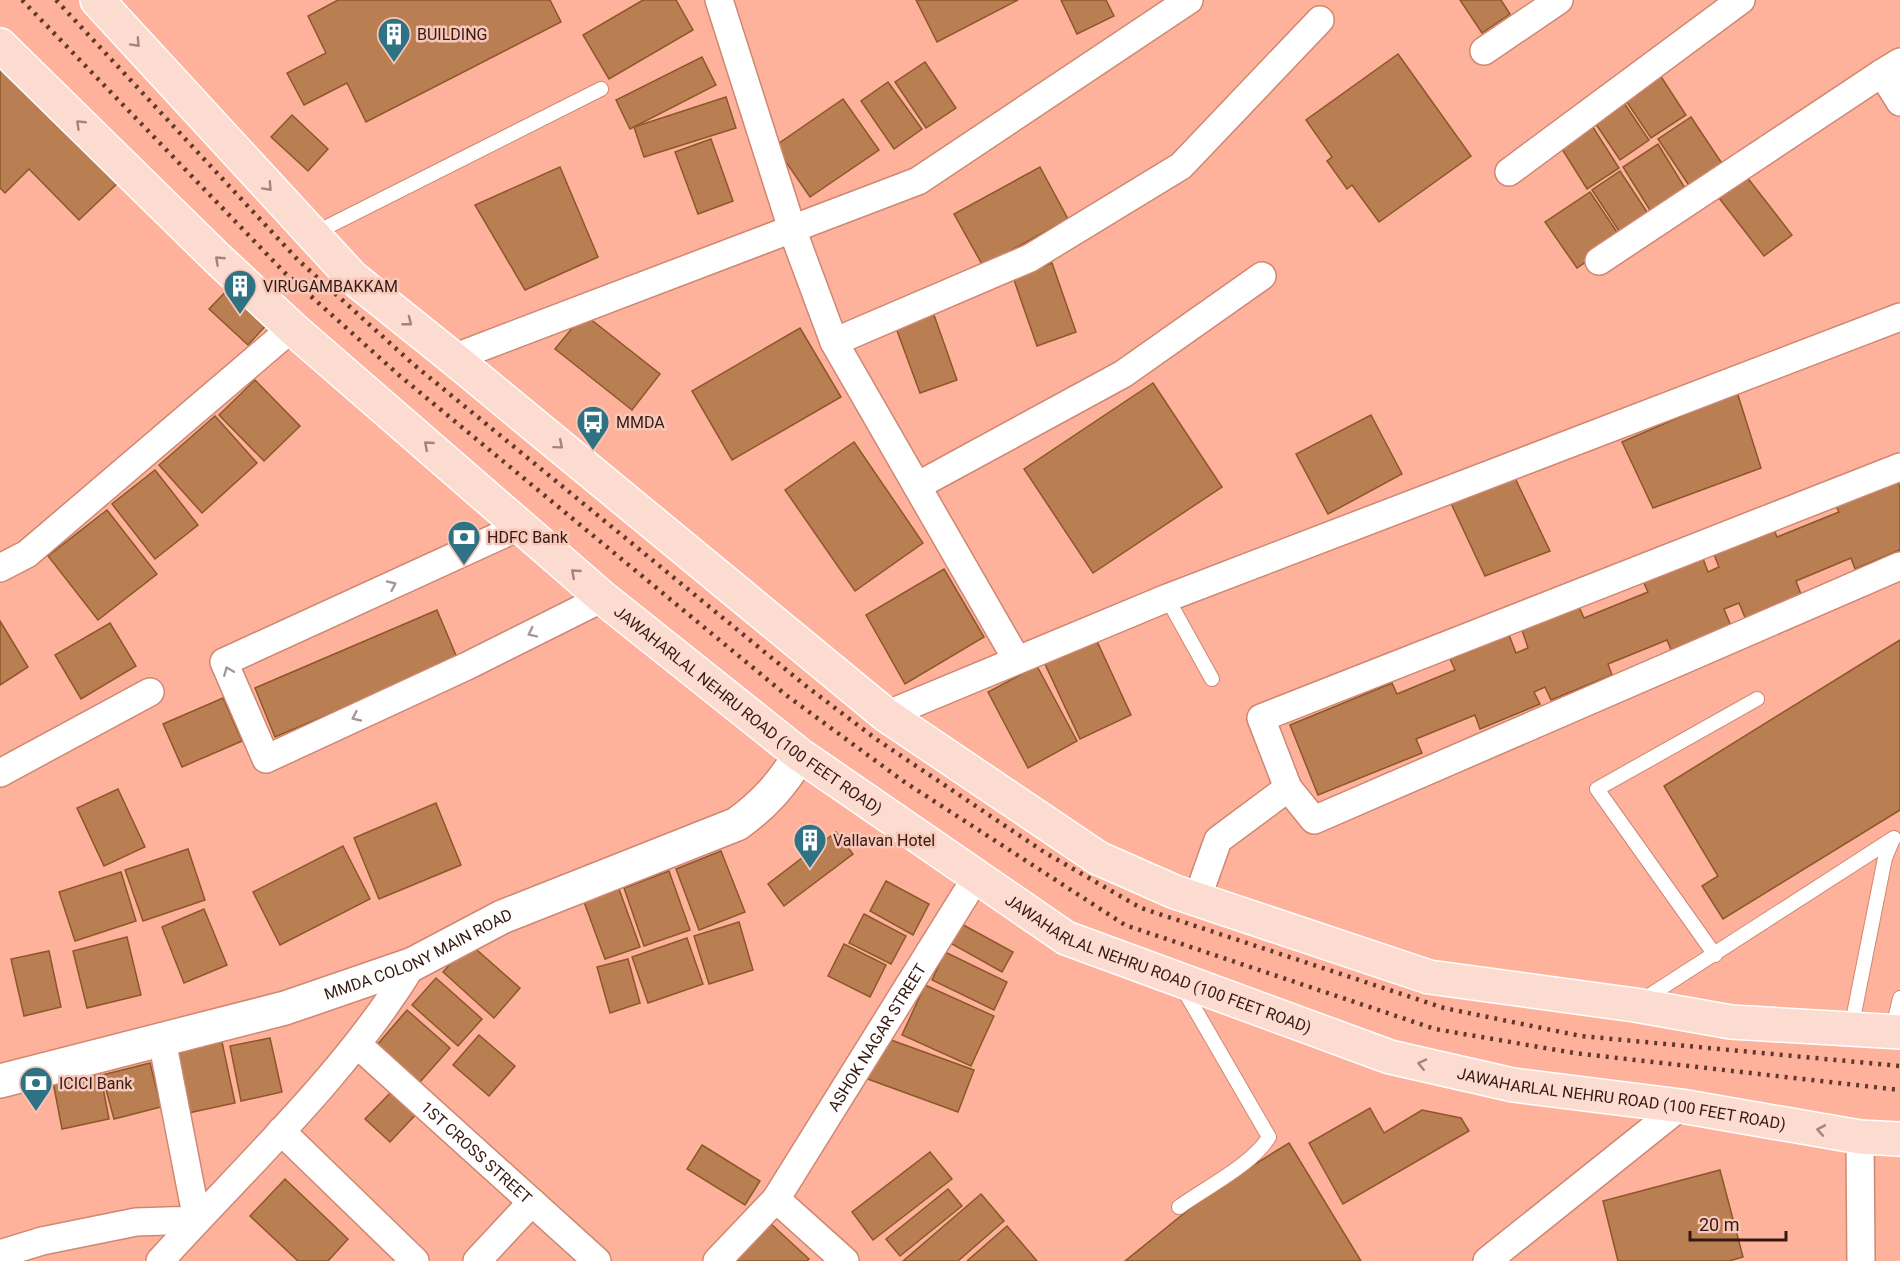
<svg xmlns="http://www.w3.org/2000/svg" width="1900" height="1261" font-family="Roboto,sans-serif">
  <rect width="100%" height="100%" fill="#feb29b"/>
  <g fill="#b97e51" stroke="#8e5729" stroke-width="1.5">
    <polygon points="338,0 550,0 561,22 366,122 347,83 304,105 287,73 326,53 308,16"/>
    <polygon points="643,0 676,0 693,30 609,79 583,35"/>
    <polygon points="916,0 1018,0 937,42"/>
    <polygon points="1061,0 1106,0 1114,16 1077,34"/>
    <polygon points="1460,0 1501,0 1510,14 1482,33"/>
    <polygon points="0,53 122,179 79,220 29,169 5,193 0,188"/>
    <polygon points="1398,54 1471,156 1379,222 1352,185 1347,189 1327,161 1332,157 1306,120"/>
    <polygon points="702,57 716,85 630,129 616,100"/>
    <polygon points="925,62 956,108 926,128 895,82"/>
    <polygon points="1658,72 1686,115 1651,138 1622,95"/>
    <polygon points="888,82 922,129 894,149 861,101"/>
    <polygon points="726,97 736,128 644,157 634,127"/>
    <polygon points="1620,97 1649,140 1620,160 1591,117"/>
    <polygon points="843,99 879,150 810,197 775,146"/>
    <polygon points="292,115 328,149 308,171 271,137"/>
    <polygon points="1691,117 1725,168 1692,190 1658,139"/>
    <polygon points="1589,121 1619,168 1587,189 1557,141"/>
    <polygon points="711,139 733,201 698,214 675,152"/>
    <polygon points="1658,144 1688,193 1653,215 1623,167"/>
    <polygon points="560,167 598,257 525,290 475,205"/>
    <polygon points="1040,167 1068,219 983,266 954,214"/>
    <polygon points="1620,171 1649,215 1621,234 1592,190"/>
    <polygon points="1743,172 1792,235 1764,256 1716,194"/>
    <polygon points="1590,192 1621,238 1577,268 1545,222"/>
    <polygon points="1052,263 1076,332 1037,346 1013,277"/>
    <polygon points="232,285 270,321 248,345 209,309"/>
    <polygon points="584,314 660,374 632,410 555,349"/>
    <polygon points="934,315 957,380 920,393 896,328"/>
    <polygon points="800,328 841,397 732,460 692,391"/>
    <polygon points="255,380 300,426 264,461 219,415"/>
    <polygon points="1153,383 1222,487 1093,573 1024,469"/>
    <polygon points="1737,392 1761,468 1653,508 1622,442"/>
    <polygon points="1371,415 1402,474 1328,514 1296,454"/>
    <polygon points="215,416 257,463 202,513 159,465"/>
    <polygon points="854,442 923,543 855,591 785,490"/>
    <polygon points="155,470 198,525 155,559 112,504"/>
    <polygon points="1514,476 1550,551 1485,576 1449,499"/>
    <polygon points="1896,477 1900,487 1900,550 1855,569 1851,558 1796,581 1802,597 1746,620 1739,603 1724,609 1731,626 1671,650 1667,640 1608,664 1612,675 1551,700 1545,687 1534,692 1540,704 1480,729 1475,715 1416,739 1422,753 1318,795 1290,725 1392,683 1397,694 1455,670 1450,659 1509,635 1516,653 1528,648 1522,630 1579,607 1584,618 1648,592 1643,581 1702,556 1708,572 1719,567 1713,552 1773,527 1777,537 1839,512 1834,502"/>
    <polygon points="107,510 157,574 98,620 48,556"/>
    <polygon points="944,569 984,637 905,684 866,615"/>
    <polygon points="437,610 458,660 275,737 255,688"/>
    <polygon points="0,621 28,667 0,685"/>
    <polygon points="110,623 136,666 81,699 55,655"/>
    <polygon points="1095,637 1131,715 1080,739 1044,662"/>
    <polygon points="1900,640 1900,810 1723,919 1702,886 1718,876 1664,786"/>
    <polygon points="1037,666 1077,741 1028,768 988,692"/>
    <polygon points="223,698 242,741 182,767 163,724"/>
    <polygon points="118,789 145,847 104,866 77,808"/>
    <polygon points="436,803 461,865 379,899 354,838"/>
    <polygon points="836,832 853,854 784,906 768,884"/>
    <polygon points="343,846 370,899 280,945 253,892"/>
    <polygon points="188,849 205,900 143,921 125,870"/>
    <polygon points="721,851 745,912 699,930 676,869"/>
    <polygon points="669,871 690,930 644,946 624,888"/>
    <polygon points="121,872 136,921 75,941 59,892"/>
    <polygon points="886,881 929,904 913,935 870,911"/>
    <polygon points="619,889 640,947 605,959 584,902"/>
    <polygon points="204,909 227,965 184,983 162,927"/>
    <polygon points="864,914 906,936 891,964 849,943"/>
    <polygon points="956,921 1013,952 1002,972 945,940"/>
    <polygon points="739,922 753,970 709,984 694,936"/>
    <polygon points="127,937 141,995 87,1008 73,951"/>
    <polygon points="687,938 703,984 648,1003 632,957"/>
    <polygon points="469,943 520,988 494,1018 443,972"/>
    <polygon points="844,944 886,965 870,997 828,976"/>
    <polygon points="49,951 61,1007 24,1016 11,959"/>
    <polygon points="945,952 1007,982 994,1010 932,980"/>
    <polygon points="628,959 640,1003 610,1013 597,967"/>
    <polygon points="436,978 482,1019 458,1046 412,1005"/>
    <polygon points="925,985 994,1016 971,1066 902,1035"/>
    <polygon points="407,1010 450,1048 420,1082 377,1045"/>
    <polygon points="479,1035 515,1066 489,1096 453,1065"/>
    <polygon points="880,1036 974,1070 958,1112 865,1078"/>
    <polygon points="270,1038 282,1092 241,1101 230,1046"/>
    <polygon points="222,1042 235,1103 188,1113 175,1052"/>
    <polygon points="150,1063 161,1107 114,1119 102,1075"/>
    <polygon points="100,1072 109,1119 62,1129 53,1082"/>
    <polygon points="396,1087 420,1110 390,1142 365,1119"/>
    <polygon points="1370,1108 1384,1133 1422,1110 1461,1118 1469,1131 1343,1204 1309,1143"/>
    <polygon points="1289,1143 1361,1261 1125,1261 1213,1190"/>
    <polygon points="702,1145 760,1181 745,1205 687,1169"/>
    <polygon points="930,1152 952,1179 873,1240 852,1212"/>
    <polygon points="1720,1170 1743,1257 1729,1261 1618,1261 1603,1201"/>
    <polygon points="285,1179 348,1239 328,1261 298,1261 250,1216"/>
    <polygon points="948,1189 962,1206 900,1256 886,1239"/>
    <polygon points="981,1194 1004,1221 958,1261 903,1261"/>
    <polygon points="770,1223 809,1259 807,1261 736,1261"/>
    <polygon points="1007,1226 1037,1261 967,1261"/>
  </g>
  <g fill="none" stroke-linecap="round" stroke-linejoin="round">
    <defs>
      <g id="service">
        <polyline points="313,234 601,89"/>
        <polyline points="1167,598 1212,679"/>
        <polyline points="1715,955 1597,789 1757,699"/>
        <polyline points="1641,1001 1894,838"/>
        <polyline points="1851,1029 1885,858 1893,839"/>
        <polyline points="1892,1032 1900,998"/>
        <path d="M 1179,1207 C 1205,1188 1253,1164 1269,1137 L 1181,985"/>
      </g>
      <g id="minor">
        <polyline points="719,0 792,229 834,342 1017,660"/>
        <polyline points="1484,51 1559,0"/>
        <polyline points="1900,62 1882,73 1900,102"/>
        <polyline points="1509,172 1741,0"/>
        <polyline points="1599,261 1882,73"/>
        <polyline points="834,342 1030,258 1181,166 1320,20"/>
        <polyline points="453,358 918,181 1189,0"/>
        <polyline points="1900,467 1261,718 1288,788 1314,820 1900,566"/>
        <polyline points="917,486 1123,374 1262,276"/>
        <polyline points="521,526 224,662 266,759 467,666 603,598"/>
        <polyline points="0,568 27,554 292,328"/>
        <polyline points="886,715 1167,598 1900,317"/>
        <polyline points="0,773 150,692"/>
        <polyline points="1197,899 1218,840 1288,788"/>
        <path id="s1" d="M 358,1045 L 597,1261"/>
        <polyline points="281,1131 415,1261"/>
        <polyline points="1860,1137 1861,1261"/>
        <polyline points="776,1199 845,1261"/>
        <polyline points="0,1254 42,1241 136,1222 197,1220 162,1040"/>
        <path d="M 160,1261 C 247,1165 345,1075 413,964"/>
        <polyline points="477,1261 532,1202"/>
        <path id="s2" d="M 717,1261 L 776,1199 L 977,876"/>
        <polyline points="1487,1261 1681,1106"/>
      </g>
      <g id="tertiary">
        <path id="s3" d="M 0,1081 L 285,1008 L 413,964 L 502,917 L 737,824 C 765,804 782,784 800,755"/>
      </g>
      <g id="primary">
        <polyline points="97,0 352,277 453,358 886,715 1098,858 1175,892 1429,977 1635,1005 1731,1022 1900,1032"/>
        <path id="s4" d="M 0,45 L 217,258 L 292,328 L 603,598 L 800,755 L 1066,938 L 1390,1057 L 1513,1085 L 1681,1106 L 1860,1137 L 1900,1139"/>
      </g>
    </defs>
    <use href="#service" stroke="#d08772" stroke-width="16"/>
    <use href="#minor" stroke="#d08772" stroke-width="30"/>
    <use href="#tertiary" stroke="#d08772" stroke-width="36"/>
    <use href="#primary" stroke="#fff" stroke-width="36"/>
    <use href="#service" stroke="#fff" stroke-width="14"/>
    <use href="#minor" stroke="#fff" stroke-width="27"/>
    <use href="#tertiary" stroke="#fff" stroke-width="33"/>
    <use href="#primary" stroke="#fcdbd1" stroke-width="33"/>
    <g stroke="#5e392e" stroke-width="4.5" stroke-dasharray="3 6" stroke-linecap="butt">
      <polyline points="22,0 285,273 400,376 786,695 903,781 1125,925 1435,1029 1574,1053 1900,1090"/>
      <polyline points="56,0 298,260 413,364 806,686 876,739 1044,852 1141,908 1444,1008 1581,1036 1900,1066"/>
    </g>
  </g>
  <defs><path id="oneway-chevron" d="M-2-3.5L2.5 0L-2 3.5" fill="none" stroke-width="1.6" stroke-linecap="round" stroke-linejoin="round" transform="scale(1.5)"/></defs>
  <g stroke="#a3847b">
    <use href="#oneway-chevron" transform="translate(136 43) rotate(47)"/>
    <use href="#oneway-chevron" transform="translate(80 124) rotate(-136)"/>
    <use href="#oneway-chevron" transform="translate(268 187) rotate(47)"/>
    <use href="#oneway-chevron" transform="translate(219 260) rotate(-137)"/>
    <use href="#oneway-chevron" transform="translate(408 322) rotate(38)"/>
    <use href="#oneway-chevron" transform="translate(428 445) rotate(-139)"/>
    <use href="#oneway-chevron" transform="translate(559 445) rotate(40)"/>
    <use href="#oneway-chevron" transform="translate(575 573) rotate(-139)"/>
    <use href="#oneway-chevron" transform="translate(1422 1064) rotate(-167)"/>
    <use href="#oneway-chevron" transform="translate(1821 1130) rotate(-170)"/>
  </g>
  <g stroke="#a59894">
    <use href="#oneway-chevron" transform="translate(392 585) rotate(-25)"/>
    <use href="#oneway-chevron" transform="translate(532 633) rotate(154)"/>
    <use href="#oneway-chevron" transform="translate(228 671) rotate(-112)"/>
    <use href="#oneway-chevron" transform="translate(356 717) rotate(155)"/>
  </g>
  <defs>
    <symbol id="building-pin" viewBox="-11 -11 22 30"><path d="M0 17L-7.5 6A9.5 9.5 0 1 1 7.5 6Z" fill="#2f7283" stroke="#f7c8ba"/><path d="M-4-6H4V6H1V3H-1V6H-4ZM-2.5-4.3h1.7v1.8h-1.7ZM.8-4.3h1.7v1.8H.8ZM-2.5-1h1.7V.8h-1.7ZM.8-1h1.7V.8H.8Z" fill="#fff"/></symbol>
    <symbol id="bus-pin" viewBox="-11 -11 22 30"><path d="M0 17L-7.5 6A9.5 9.5 0 1 1 7.5 6Z" fill="#2f7283" stroke="#f7c8ba"/><path d="M-5-6H5V4H4V6H2V4H-2V6H-4V4H-5ZM-3.5-4V0h7V-4ZM-3.5 1.2v1.5H-2V1.2ZM2 1.2v1.5H3.5V1.2Z" fill="#fff"/></symbol>
    <symbol id="bank-pin" viewBox="-11 -11 22 30"><path d="M0 17L-7.5 6A9.5 9.5 0 1 1 7.5 6Z" fill="#2f7283" stroke="#f7c8ba"/><path d="M-6-4H6V4H-6ZM0-2.3a2.3 2.3 0 1 0 0 4.6a2.3 2.3 0 1 0 0-4.6Z" fill="#fff"/></symbol>
  </defs>
  <g fill-rule="evenodd">
    <use href="#building-pin" x="375" y="15" width="38" height="52"/>
    <use href="#building-pin" x="221" y="267" width="38" height="52"/>
    <use href="#bus-pin" x="574" y="403" width="38" height="52"/>
    <use href="#bank-pin" x="445" y="518" width="38" height="52"/>
    <use href="#building-pin" x="791" y="821" width="38" height="52"/>
    <use href="#bank-pin" x="17" y="1064" width="38" height="52"/>
  </g>
  <g text-anchor="middle" dominant-baseline="central" stroke-width="5" stroke-linejoin="round" paint-order="stroke">
    <g font-size="16" fill="#361a12" stroke="#f7c8ba" text-anchor="start">
      <text x="417" y="34">BUILDING</text>
      <text x="263" y="286">VIRUGAMBAKKAM</text>
      <text x="616" y="422">MMDA</text>
      <text x="487" y="537">HDFC Bank</text>
      <text x="833" y="840">Vallavan Hotel</text>
      <text x="59" y="1083">ICICI Bank</text>
    </g>
    <g font-size="16" fill="#361a12" stroke="#f7c8ba">
      <text stroke="none"><textPath href="#s4" startOffset="1002">JAWAHARLAL NEHRU ROAD (100 FEET ROAD)</textPath></text>
      <text stroke="none"><textPath href="#s3" startOffset="438">MMDA COLONY MAIN ROAD</textPath></text>
      <text stroke="none"><textPath href="#s4" startOffset="1488">JAWAHARLAL NEHRU ROAD (100 FEET ROAD)</textPath></text>
      <text stroke="none"><textPath href="#s2" startOffset="276">ASHOK NAGAR STREET</textPath></text>
      <text stroke="none"><textPath href="#s4" startOffset="1974">JAWAHARLAL NEHRU ROAD (100 FEET ROAD)</textPath></text>
      <text stroke="none"><textPath href="#s1" startOffset="160">1ST CROSS STREET</textPath></text>
    </g>
  </g>
  <path d="M1690 1231v9h96v-9" fill="none" stroke="#361a12" stroke-width="3"/>
  <text x="1699" y="1231" font-size="18" fill="#361a12" stroke="#f7c8ba" stroke-width="4.5" paint-order="stroke">20 m</text>
</svg>
